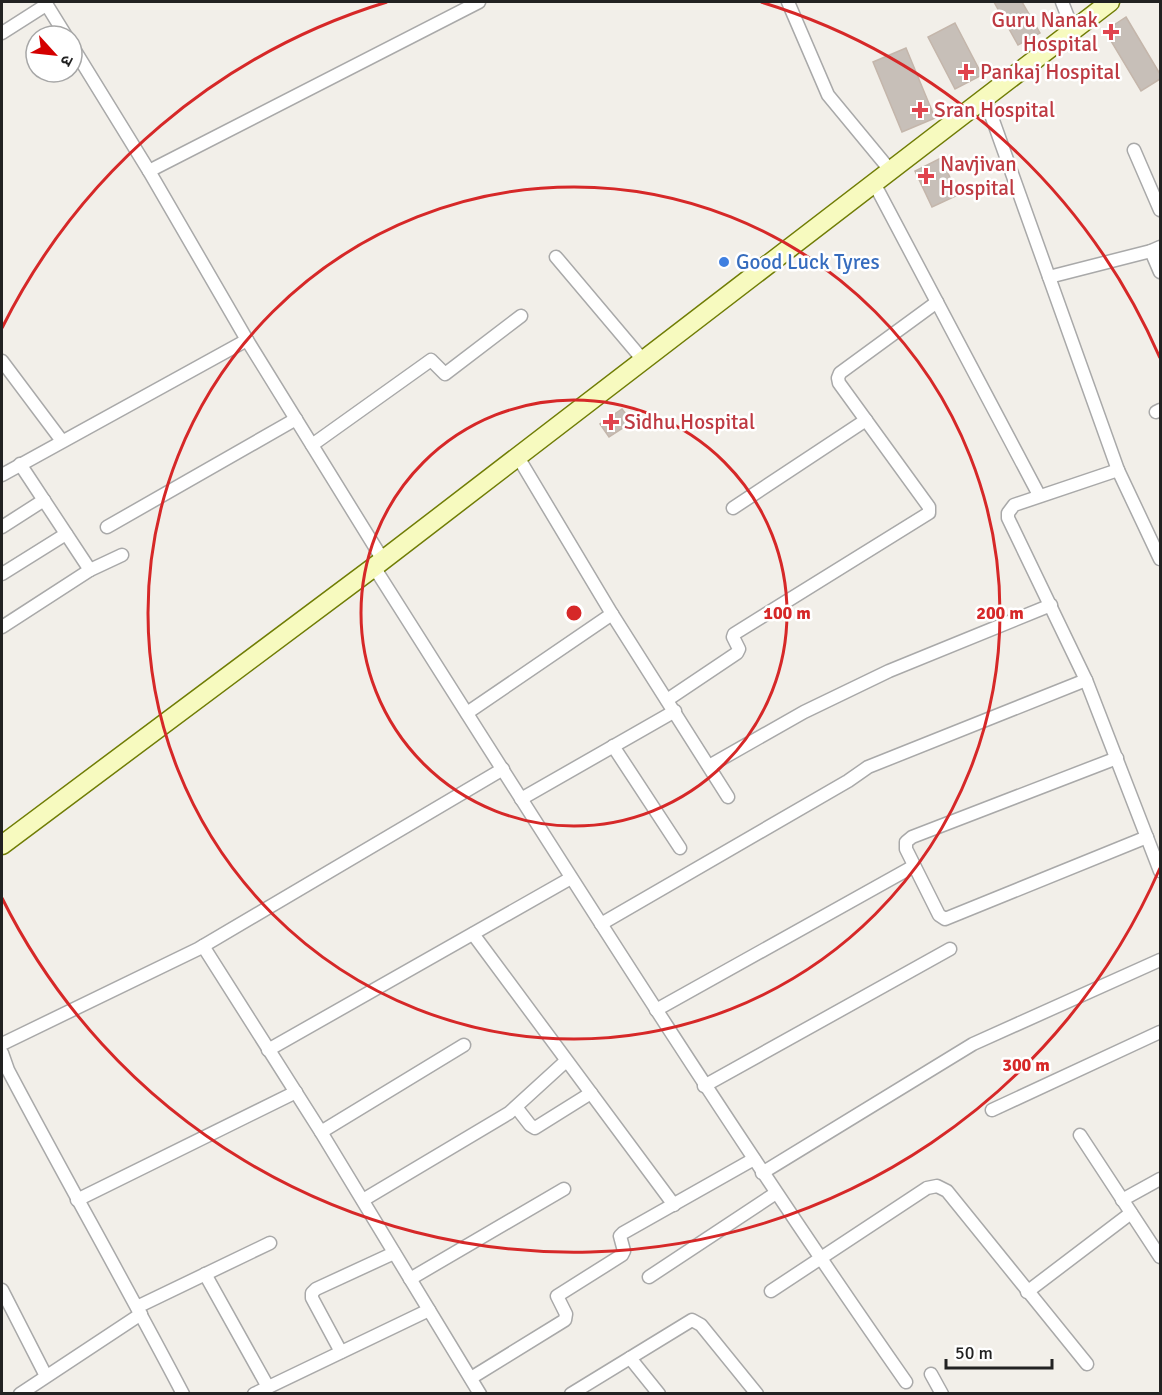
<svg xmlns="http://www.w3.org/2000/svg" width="1162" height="1395" font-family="Signika,'Noto Sans Devanagari',sans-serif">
  <rect width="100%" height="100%" fill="#f2efe9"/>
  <g fill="#c7bfb8" stroke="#c4b6ab" stroke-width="1.5">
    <polygon points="994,2 1022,2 1040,33 1018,45"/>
    <polygon points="1126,17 1160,74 1160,79 1141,91 1105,31"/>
    <polygon points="955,23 982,75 955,89 928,37"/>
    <polygon points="906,48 935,118 902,132 873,62"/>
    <polygon points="941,158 958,195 932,207 915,171"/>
    <polygon points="622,409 632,422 609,437 600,424"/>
  </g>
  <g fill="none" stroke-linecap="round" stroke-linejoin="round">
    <defs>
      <g id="street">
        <polyline points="45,2 66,36"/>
        <polyline points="788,2 828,95 890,170"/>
        <polyline points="1062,2 1073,30"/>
        <polyline points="2,33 46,5"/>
        <polyline points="72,46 149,171 247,340 383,560"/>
        <polyline points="985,98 1118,470 1160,559"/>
        <polyline points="1134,150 1160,210"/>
        <polyline points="149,171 479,2"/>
        <polyline points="874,183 1039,495"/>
        <polyline points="1151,251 1160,272"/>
        <polyline points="556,257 643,360"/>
        <polyline points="1049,277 1151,251 1160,247"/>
        <polyline points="2,361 62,441"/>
        <polyline points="1156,412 1160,410"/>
        <polyline points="312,445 431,360 445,374 521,316"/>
        <polyline points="518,457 612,614 728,797"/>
        <polyline points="20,464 90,570 122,555"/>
        <polyline points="1118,470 1014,505 1008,513 1008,518 1086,680 1160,871"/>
        <polyline points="2,475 247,340"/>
        <polyline points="733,508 866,420"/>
        <polyline points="2,527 44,500"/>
        <polyline points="107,527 296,419"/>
        <path d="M 374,567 C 548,841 720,1116 906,1382"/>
        <polyline points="2,574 66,534"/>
        <polyline points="2,627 90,570"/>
        <polyline points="667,700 737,653 739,649 733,637 734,634 929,513 929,507 839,383 838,378 840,373 937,302"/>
        <polyline points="467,713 612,614"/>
        <polyline points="613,746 680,848"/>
        <polyline points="1117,758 912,837 906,842 906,849 939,915 945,919 1147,837"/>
        <polyline points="709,766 804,712 889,671 1051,605"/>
        <polyline points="521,799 675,711"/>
        <polyline points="601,924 848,781 868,767 1086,680"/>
        <polyline points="473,934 674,1205"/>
        <polyline points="203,946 321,1132 480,1394"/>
        <polyline points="656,1010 914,866"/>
        <polyline points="2,1044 198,949 503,769"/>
        <polyline points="268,1050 571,878"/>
        <path d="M 2,1053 L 8,1070 C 65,1178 126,1285 183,1394"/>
        <polyline points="704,1086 950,949"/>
        <polyline points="516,1107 530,1125 535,1128 591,1093"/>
        <polyline points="992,1110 1160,1032"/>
        <polyline points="321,1132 464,1045"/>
        <polyline points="1080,1135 1160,1257"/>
        <polyline points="762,1173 973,1044 1160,960"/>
        <polyline points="77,1200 296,1092"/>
        <polyline points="363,1200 509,1113 566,1061"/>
        <polyline points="1122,1200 1160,1179"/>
        <polyline points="205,1274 268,1387"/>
        <polyline points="649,1277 776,1193"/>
        <polyline points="410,1279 564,1189"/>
        <polyline points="2,1290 46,1376"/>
        <polyline points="771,1291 927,1188 937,1186 947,1191 1087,1364"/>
        <polyline points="1027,1292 1131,1213"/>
        <polyline points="137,1307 270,1243"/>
        <polyline points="341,1352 312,1298 312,1293 316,1289 394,1253"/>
        <polyline points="630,1358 659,1394"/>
        <polyline points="931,1374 942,1394"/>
        <polyline points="471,1378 565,1320 566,1314 557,1296 622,1255 624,1251 620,1236 623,1233 754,1159"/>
        <polyline points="20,1394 141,1314"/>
        <polyline points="254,1394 429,1310"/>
        <polyline points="571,1394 692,1320 701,1325 757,1394"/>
      </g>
      <polyline id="secondary" points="2,845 374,567 1110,2"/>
    </defs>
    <use href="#street" stroke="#a9a9a9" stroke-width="15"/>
    <use href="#secondary" stroke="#707d05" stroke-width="21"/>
    <use href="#street" stroke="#fff" stroke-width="12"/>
    <use href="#secondary" stroke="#f7fabf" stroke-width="18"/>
  </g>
  <g fill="none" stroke="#d62828" stroke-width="3">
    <circle cx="574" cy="613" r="213"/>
    <circle cx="574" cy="613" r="426"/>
    <path d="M1160 868A639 639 0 0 1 2 898M2 328A639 639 0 0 1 387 2M761 2A639 639 0 0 1 1160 358"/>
  </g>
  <g fill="#e0444e" stroke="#fff" stroke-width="2">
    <path d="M1108 23h6v6h6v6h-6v6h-6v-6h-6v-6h6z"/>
    <path d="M963 63h6v6h6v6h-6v6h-6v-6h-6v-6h6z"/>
    <path d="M917 101h6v6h6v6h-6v6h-6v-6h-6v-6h6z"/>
    <path d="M923 167h6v6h6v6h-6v6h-6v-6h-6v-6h6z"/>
    <path d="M608 413h6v6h6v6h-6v6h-6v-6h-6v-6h6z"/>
  </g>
  <circle fill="#3f7fe0" stroke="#fff" stroke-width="2" cx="724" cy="262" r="6"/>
  <g text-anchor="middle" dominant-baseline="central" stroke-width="5" stroke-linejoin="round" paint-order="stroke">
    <g font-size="21" fill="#be3a42" stroke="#fff" text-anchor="start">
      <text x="1098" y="20" text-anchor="end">Guru Nanak<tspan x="1098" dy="24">Hospital</tspan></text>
      <text x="980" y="72">Pankaj Hospital</text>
      <text x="934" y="110">Sran Hospital</text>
      <text x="940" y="164">Navjivan<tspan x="940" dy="24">Hospital</tspan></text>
      <text x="624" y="422">Sidhu Hospital</text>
    </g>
    <g font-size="21" fill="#366cbe" stroke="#fff" text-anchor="start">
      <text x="736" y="262">Good Luck Tyres</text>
    </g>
  </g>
  <circle cx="574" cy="613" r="9" fill="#d62828" stroke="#fff" stroke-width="3"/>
  <g font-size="18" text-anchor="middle" font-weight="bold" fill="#d62828" stroke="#fff" stroke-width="5" stroke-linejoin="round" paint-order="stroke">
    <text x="787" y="619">100 m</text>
    <text x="1000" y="619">200 m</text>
    <text x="1026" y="1071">300 m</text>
  </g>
  <rect width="1162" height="1395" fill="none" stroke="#222222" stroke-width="6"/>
  <g transform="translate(54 54) rotate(117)"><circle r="28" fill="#ffffff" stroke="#a7a7a7" stroke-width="1.5"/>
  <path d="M0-4.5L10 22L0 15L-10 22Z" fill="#d40000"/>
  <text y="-9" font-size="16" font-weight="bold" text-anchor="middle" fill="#222222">उ</text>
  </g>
  <path d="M946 1359v9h106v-9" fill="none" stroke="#222222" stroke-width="3"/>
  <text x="955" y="1359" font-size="18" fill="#222222" stroke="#ffffff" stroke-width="4.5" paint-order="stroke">50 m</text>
</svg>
